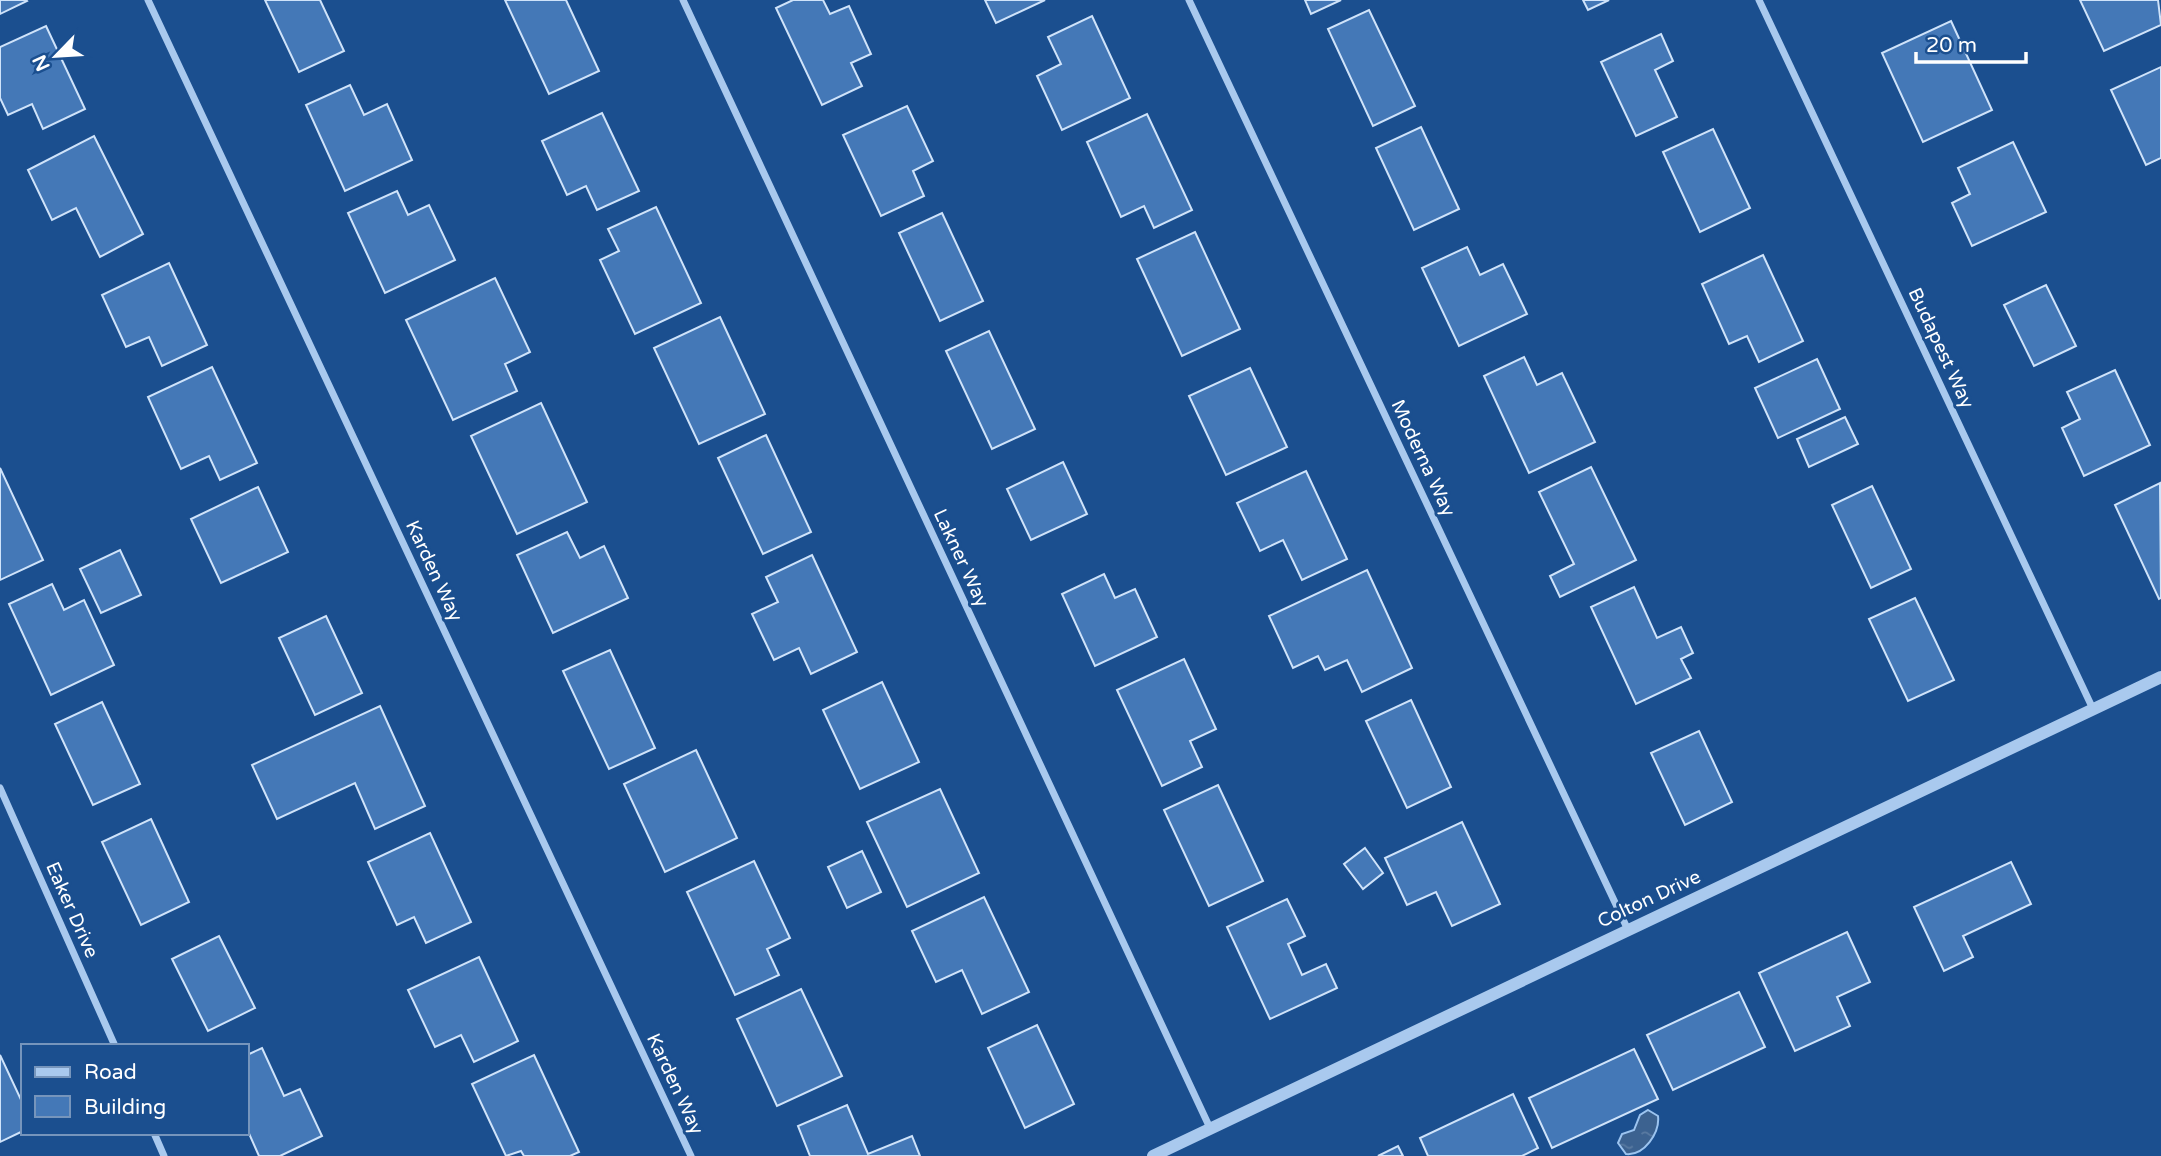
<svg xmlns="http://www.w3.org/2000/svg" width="2161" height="1156" font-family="'Varela Round',sans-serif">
  <defs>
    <pattern id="water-ripples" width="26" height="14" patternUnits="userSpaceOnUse" patternTransform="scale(1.75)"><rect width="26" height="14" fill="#3c6290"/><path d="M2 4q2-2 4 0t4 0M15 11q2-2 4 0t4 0" fill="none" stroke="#597aa1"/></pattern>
  </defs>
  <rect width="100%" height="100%" fill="#1b4f8f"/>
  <path fill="url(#water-ripples)" stroke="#9cc4f0" stroke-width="2" d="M 1648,1110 L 1658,1116 C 1660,1133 1644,1156 1626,1154 L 1618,1143 L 1622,1134 L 1634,1130 L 1640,1115 Z"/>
  <g fill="#4478b7" stroke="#cfe3fa" stroke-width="2">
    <polygon points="0,0 26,0 27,1 0,14"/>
    <polygon points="265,0 320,0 344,51 299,72"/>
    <polygon points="505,0 566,0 599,71 549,94"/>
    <polygon points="793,0 823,0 830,14 849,6 871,54 851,63 862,86 822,105 776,8"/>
    <polygon points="985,0 1045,0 996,23"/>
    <polygon points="1305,0 1341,0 1311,14"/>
    <polygon points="1583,0 1609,0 1588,10"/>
    <polygon points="2080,0 2158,0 2161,25 2104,51"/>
    <polygon points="1369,10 1415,106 1373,126 1328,29"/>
    <polygon points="1092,16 1130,98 1062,130 1037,76 1061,64 1048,37"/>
    <polygon points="1951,21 1992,110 1923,142 1882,53"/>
    <polygon points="46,26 85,109 43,129 32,104 8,115 0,98 0,47"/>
    <polygon points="1661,34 1673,61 1655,70 1677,117 1636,136 1601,62"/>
    <polygon points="2161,67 2161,158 2146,165 2111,90"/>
    <polygon points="350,85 364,115 387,104 412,160 345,191 306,105"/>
    <polygon points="907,106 933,161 913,171 924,196 881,216 843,135"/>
    <polygon points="602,113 639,191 597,210 586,186 567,195 542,141"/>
    <polygon points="1147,114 1192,210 1154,228 1144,206 1121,217 1087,142"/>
    <polygon points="1421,127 1459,209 1414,230 1376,148"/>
    <polygon points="1713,129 1750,208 1700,232 1663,152"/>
    <polygon points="94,136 143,234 100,257 76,208 52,220 28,170"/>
    <polygon points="2013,142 2046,212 1972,246 1952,203 1970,194 1958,168"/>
    <polygon points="397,191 408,215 429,205 455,260 385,293 348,213"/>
    <polygon points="656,207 701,303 635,334 600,260 619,251 608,229"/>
    <polygon points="942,213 983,301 940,321 899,233"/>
    <polygon points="1195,232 1240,329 1182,356 1137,259"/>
    <polygon points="1467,247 1480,275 1503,264 1527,314 1459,346 1422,268"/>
    <polygon points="1763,255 1803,341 1759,362 1747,336 1729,344 1702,284"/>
    <polygon points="169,263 207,345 162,366 149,337 126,347 102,295"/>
    <polygon points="495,278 530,352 505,364 517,391 453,420 406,320"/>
    <polygon points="2046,285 2076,346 2034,366 2004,305"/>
    <polygon points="720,317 765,414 699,444 654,348"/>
    <polygon points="989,331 1035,429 992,449 946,351"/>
    <polygon points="1524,357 1537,385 1562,373 1595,442 1529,473 1484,376"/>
    <polygon points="1817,359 1840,409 1778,438 1755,388"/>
    <polygon points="212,367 257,463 220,480 209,456 181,469 148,397"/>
    <polygon points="1250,368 1287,447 1226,475 1189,396"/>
    <polygon points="2115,370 2150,445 2084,476 2062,428 2080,419 2067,392"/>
    <polygon points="541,403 587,502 517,534 471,436"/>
    <polygon points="1845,417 1858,444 1809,467 1797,439"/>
    <polygon points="766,435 811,532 763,554 718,458"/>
    <polygon points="1063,462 1087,514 1031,540 1007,489"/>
    <polygon points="1591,467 1636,560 1560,597 1550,576 1574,564 1539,492"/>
    <polygon points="0,468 43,560 0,580"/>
    <polygon points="1306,471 1347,559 1302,580 1283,540 1260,551 1237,503"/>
    <polygon points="2160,483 2161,598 2159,599 2115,505"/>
    <polygon points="1872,486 1911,569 1871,588 1832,505"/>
    <polygon points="258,487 288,552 221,583 191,519"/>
    <polygon points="567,532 580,558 604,546 628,598 553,633 517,555"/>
    <polygon points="120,550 141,595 101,613 80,569"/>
    <polygon points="812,555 857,652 811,674 799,648 774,660 752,614 778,602 766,577"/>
    <polygon points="1367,570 1412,668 1362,692 1347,660 1325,670 1318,656 1293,668 1269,616"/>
    <polygon points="1104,574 1115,598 1135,589 1157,637 1095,666 1062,594"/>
    <polygon points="52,584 64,610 84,600 114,665 51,695 9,604"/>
    <polygon points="1634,587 1657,638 1681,627 1693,653 1681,659 1691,678 1636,704 1591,607"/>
    <polygon points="1915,598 1954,680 1908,701 1869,619"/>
    <polygon points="326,616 362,693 315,715 279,638"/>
    <polygon points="610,650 655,748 609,769 563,671"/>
    <polygon points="1184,659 1216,729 1190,741 1202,767 1162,786 1117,690"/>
    <polygon points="882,682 919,762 860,789 823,710"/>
    <polygon points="1411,700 1451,787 1407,808 1366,721"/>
    <polygon points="102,702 140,784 93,805 55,724"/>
    <polygon points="380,706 425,806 375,829 355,783 277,819 252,765"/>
    <polygon points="1699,731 1732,802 1685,825 1651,753"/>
    <polygon points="696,750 737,838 665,872 624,784"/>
    <polygon points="1218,785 1263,881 1209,906 1164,810"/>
    <polygon points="940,789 979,873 907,907 867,822"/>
    <polygon points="151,819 189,902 141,925 102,842"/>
    <polygon points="1462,822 1500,904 1452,926 1436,892 1407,905 1385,858"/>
    <polygon points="430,833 471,922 426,943 414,917 397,925 368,862"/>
    <polygon points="1365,848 1383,873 1363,889 1344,864"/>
    <polygon points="862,851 881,892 847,908 828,867"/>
    <polygon points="754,861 790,938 767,949 779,975 735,995 687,892"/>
    <polygon points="2011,862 2031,904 1963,936 1973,957 1944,971 1914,907"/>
    <polygon points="984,897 1029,992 982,1014 962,970 936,982 912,931"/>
    <polygon points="1287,899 1305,936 1288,944 1302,975 1326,964 1337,988 1270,1019 1227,927"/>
    <polygon points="1847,932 1870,982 1837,997 1850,1026 1795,1051 1759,973"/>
    <polygon points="219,936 255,1008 208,1031 172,959"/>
    <polygon points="479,957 518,1041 474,1062 461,1035 435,1047 408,990"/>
    <polygon points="801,989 842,1076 777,1106 737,1019"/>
    <polygon points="1739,992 1765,1047 1673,1090 1647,1035"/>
    <polygon points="1037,1025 1074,1104 1025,1128 988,1048"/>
    <polygon points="262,1048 284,1096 300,1089 322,1136 280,1156 259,1156 247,1129 247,1055"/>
    <polygon points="1634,1049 1658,1099 1552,1148 1529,1098"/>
    <polygon points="0,1055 23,1104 23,1131 0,1142"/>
    <polygon points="534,1055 579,1152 570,1156 524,1156 521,1151 506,1156 472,1084"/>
    <polygon points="1513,1094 1538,1148 1522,1156 1428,1156 1420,1138"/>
    <polygon points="847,1105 868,1154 912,1136 920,1156 810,1156 798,1126"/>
    <polygon points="1398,1146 1403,1156 1378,1156"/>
  </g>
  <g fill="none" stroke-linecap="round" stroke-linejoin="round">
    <g stroke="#a9c9ee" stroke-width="7">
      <polyline points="148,0 691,1156"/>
      <polyline points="683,0 1210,1128"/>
      <polyline points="1189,0 1628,930"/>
      <polyline points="1759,0 2093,709"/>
      <polyline points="0,788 115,1046"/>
      <polyline points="154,1133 164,1156"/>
    </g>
    <polyline stroke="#a9c9ee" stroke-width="12" points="1153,1156 2161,677"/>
  </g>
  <g text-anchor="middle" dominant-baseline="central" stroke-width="6" stroke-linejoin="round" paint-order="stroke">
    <g font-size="19" fill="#fff" stroke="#1b4f8f">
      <text transform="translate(1941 348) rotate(65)">Budapest Way</text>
      <text transform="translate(1423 458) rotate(65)">Moderna Way</text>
      <text transform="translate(961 558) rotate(65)">Lakner Way</text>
      <text transform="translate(434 571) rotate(65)">Karden Way</text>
      <text transform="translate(1649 899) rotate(-25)">Colton Drive</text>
      <text transform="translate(72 910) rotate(66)">Eaker Drive</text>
      <text transform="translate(675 1084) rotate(65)">Karden Way</text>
    </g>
  </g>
  <rect x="21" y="1044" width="228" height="91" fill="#1b4f8f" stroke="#7695bc" stroke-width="2"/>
  <rect x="35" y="1067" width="35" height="10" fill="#a9c9ee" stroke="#7695bc" stroke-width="2"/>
  <text x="84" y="1079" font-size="21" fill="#ffffff">Road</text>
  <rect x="35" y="1096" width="35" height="21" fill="#4478b7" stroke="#7695bc" stroke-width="2"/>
  <text x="84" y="1114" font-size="21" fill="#ffffff">Building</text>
  <g transform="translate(56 56) rotate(245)" stroke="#1b4f8f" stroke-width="5" paint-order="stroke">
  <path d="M0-5L12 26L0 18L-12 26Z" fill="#ffffff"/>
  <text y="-10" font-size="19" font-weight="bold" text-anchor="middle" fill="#ffffff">N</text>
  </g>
  <path d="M1916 52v10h110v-10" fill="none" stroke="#ffffff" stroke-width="3.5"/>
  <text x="1926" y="52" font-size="21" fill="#ffffff" stroke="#1b4f8f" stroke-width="5" paint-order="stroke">20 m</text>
</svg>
